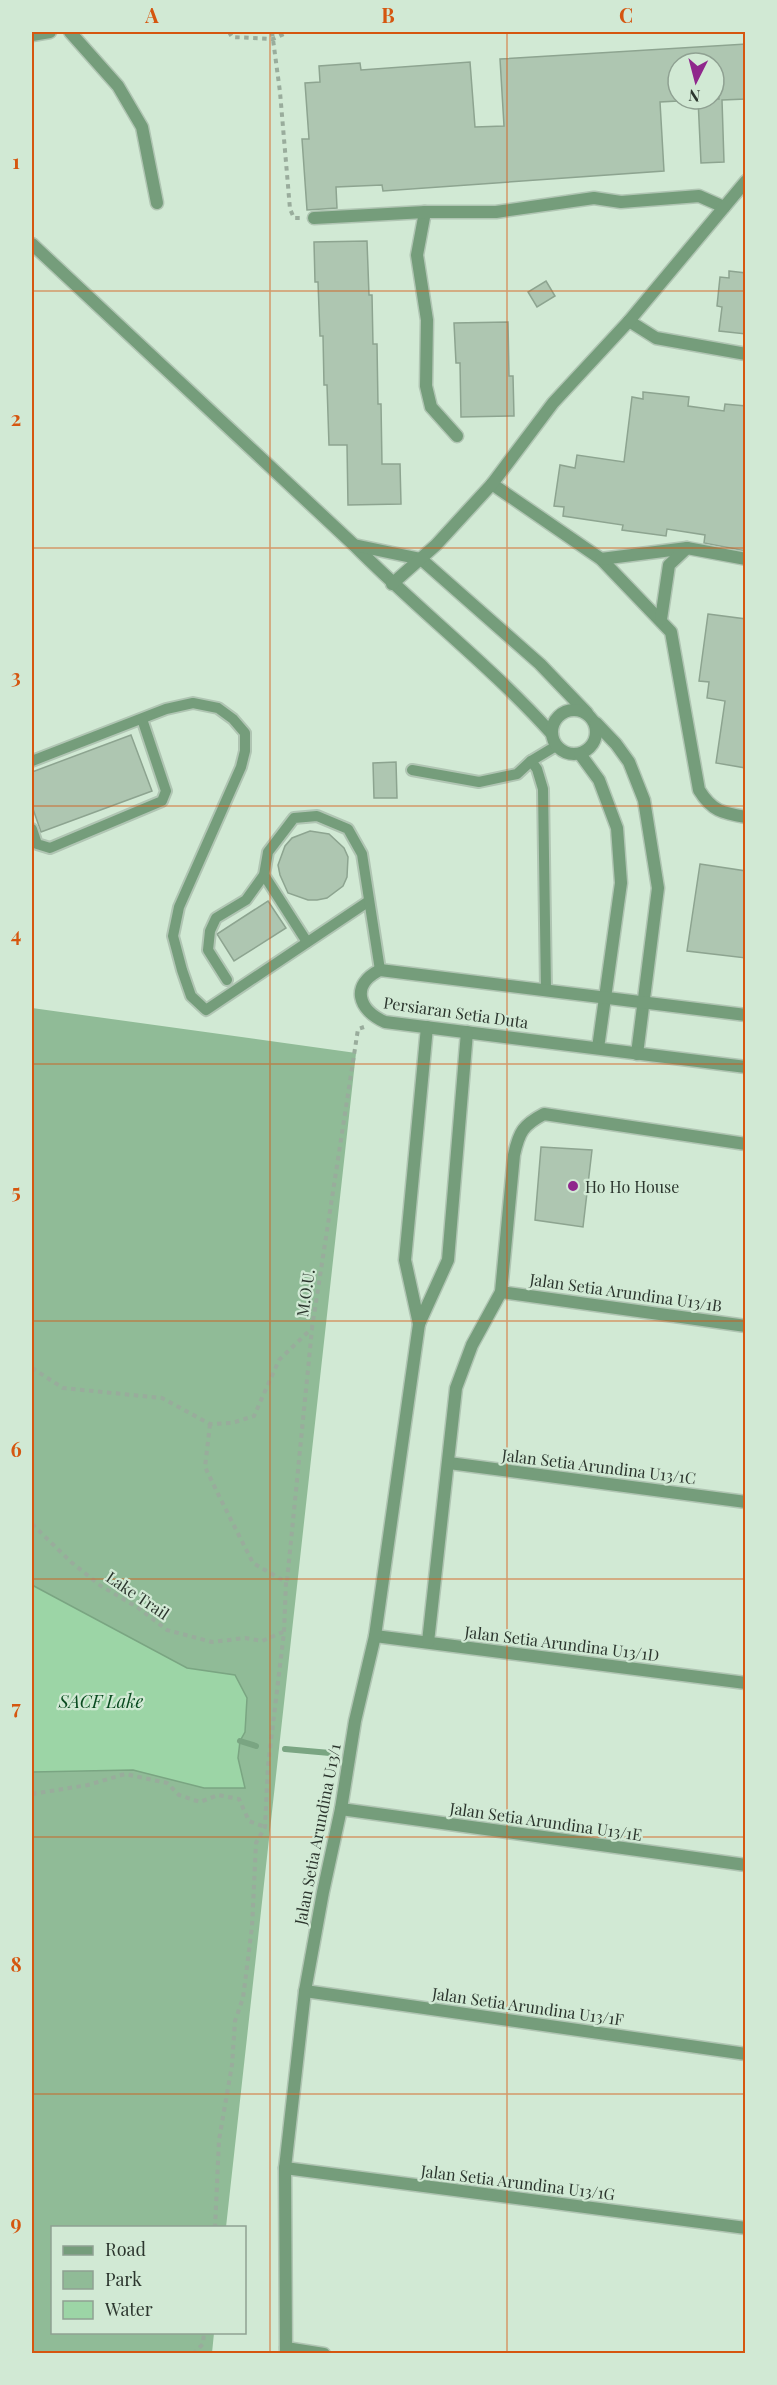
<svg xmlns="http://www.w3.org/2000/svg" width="777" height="2385" font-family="'Playfair Display',serif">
  <rect width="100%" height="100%" fill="#d1e9d4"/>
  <polygon fill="#90bb97" points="32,1008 356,1053 226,2227 52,2228 52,2332 214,2333 212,2353 32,2354"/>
  <polygon fill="#9cd5a6" stroke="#7aa582" stroke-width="1.5" points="32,1585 187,1668 235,1675 247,1698 245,1732 240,1741 238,1758 245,1788 204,1788 133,1770 32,1772"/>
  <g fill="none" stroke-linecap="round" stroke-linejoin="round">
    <g stroke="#7aa582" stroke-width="6">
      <polyline points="240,1741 256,1746"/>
      <polyline points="285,1749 330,1753"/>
    </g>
  </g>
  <g fill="#aec6b1" stroke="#8da490" stroke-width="1.5">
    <polygon points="746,44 746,99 722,100 724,162 701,163 698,99 719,99 716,63 678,63 678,101 660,102 664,171 383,191 382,185 336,187 337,208 307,210 302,139 309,139 305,83 320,82 319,66 360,63 361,70 470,62 475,127 504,126 500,59"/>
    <polygon points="367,241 369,295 372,295 373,344 377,344 378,404 381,404 382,464 400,464 401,504 348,505 347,445 329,445 327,385 324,385 323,336 320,336 318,282 315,282 314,242"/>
    <polygon points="729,271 746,273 746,334 719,331 722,307 717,306 720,277 729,278"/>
    <polygon points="546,281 555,296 537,307 528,292"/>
    <polygon points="508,322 509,376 513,376 514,416 461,417 460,363 456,363 454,323"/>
    <polygon points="643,392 689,397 688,406 724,411 725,404 746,406 746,551 704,543 705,535 667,529 666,536 622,530 623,525 563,516 564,507 554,506 560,465 575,468 577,455 624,462 632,397 643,399"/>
    <polygon points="708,614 746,619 746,768 716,763 725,701 707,698 709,682 699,681"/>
    <polygon points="131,735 152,791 41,832 32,806 32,772"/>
    <polygon points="396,762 397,798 374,798 373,763"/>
    <polygon points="310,831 329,834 344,848 348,857 347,877 343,886 327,898 317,900 308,900 288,893 280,875 278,865 285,846 292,838"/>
    <polygon points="700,864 746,871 746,958 687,951"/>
    <polygon points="268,901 286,928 234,961 217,934"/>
    <polygon points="541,1147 592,1150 583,1227 535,1220"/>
  </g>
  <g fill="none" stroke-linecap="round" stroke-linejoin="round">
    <defs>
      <g id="service">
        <polyline points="32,761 166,709 193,703 218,708 233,719 245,733 245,751 241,767 179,907 173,936 182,970 191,996 206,1010 369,901"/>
        <polyline points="531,761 537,769 543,789 546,990"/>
        <polyline points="412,770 479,782 517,774 531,761 556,746"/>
        <polyline points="32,829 37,844 50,848 162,801 166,791 142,719"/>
        <polyline points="264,875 307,942"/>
        <polyline points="227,980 208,950 210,931 216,918 246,900 264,875 268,852 294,818 317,816 348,829 362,854 380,970"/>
      </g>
      <g id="minor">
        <polyline points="70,32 118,86 142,127 157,203"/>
        <polyline points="32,35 50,32"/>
        <polyline points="425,212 417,255 427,320 426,386 431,407 457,436"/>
        <polyline points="314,218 425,212 496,212 594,198 621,202 699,196 724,207"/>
        <path d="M 32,244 L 354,545 C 418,610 491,666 552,734"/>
        <polyline points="629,321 656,338 746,354"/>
        <path d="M 492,484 L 601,559 L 671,632 L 699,790 C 712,811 722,813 746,817"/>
        <polyline points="354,545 421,559 540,664 587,713"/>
        <polyline points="601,559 687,548 746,559"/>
        <polyline points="392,584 436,545 492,484 553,403 629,321 746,181"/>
        <polyline points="661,619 669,565 687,548"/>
        <circle cx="574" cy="732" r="22"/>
        <polyline points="596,723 616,744 629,762 644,800 658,888 637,1054"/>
        <polyline points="580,754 599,780 617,828 621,883 598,1048"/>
        <path d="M 746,1015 L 380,970 C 350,985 358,1010 385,1022 L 746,1067"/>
        <polyline points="427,1027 405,1260 419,1324 448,1260 467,1032"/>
        <polyline points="501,1292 746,1326"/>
        <polyline points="449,1463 746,1502"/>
        <polyline points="375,1636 746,1683"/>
        <path d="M 428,1642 L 456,1388 L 472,1345 L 501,1292 L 514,1155 C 519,1132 523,1125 544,1114 L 746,1144"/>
        <polyline points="341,1809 746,1865"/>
        <polyline points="305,1991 746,2054"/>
        <polyline points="285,2168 746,2228"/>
        <polyline points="286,2348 324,2354"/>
        <polyline points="286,2354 285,2168 305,1991 323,1892 341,1809 355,1721 375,1636 419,1324"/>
      </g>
    </defs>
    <use href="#service" stroke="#b0c5b3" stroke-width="14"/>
    <use href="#minor" stroke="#b0c5b3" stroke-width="15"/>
    <g stroke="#99ac9c" stroke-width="4" stroke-dasharray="4.5 4.5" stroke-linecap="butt">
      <polyline points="229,32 232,37 273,39 288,32"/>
      <polyline points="272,32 280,92 290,209 294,218 301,218"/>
      <polyline points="32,1368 63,1388 162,1398 210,1424 232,1423 254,1416 279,1360 312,1328 358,1029 364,1027"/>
      <polyline points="210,1424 205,1467 221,1500 253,1563 286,1582 284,1632 268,1766 265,1827 256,1843 252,1927 243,1998 235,2021 232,2065 219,2140 215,2228"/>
      <polyline points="32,1524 71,1562 101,1586 137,1607 167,1630 212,1642 245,1638 262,1641 283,1632"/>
      <polyline points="287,1581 312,1329"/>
      <polyline points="32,1794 88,1785 125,1774 167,1783 179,1795 200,1802 218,1795 239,1799 249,1821 265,1827"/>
      <polyline points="32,2153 32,2158"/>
      <polyline points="193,2354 203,2344 204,2332"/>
    </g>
    <use href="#service" stroke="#759d7b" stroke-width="10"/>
    <use href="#minor" stroke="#759d7b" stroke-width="12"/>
  </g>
  <path fill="none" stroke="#d5560f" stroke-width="1.5" stroke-opacity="0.55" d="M 270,32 L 270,2354M 507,32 L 507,2354M 32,291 L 746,291M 32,548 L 746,548M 32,806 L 746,806M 32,1064 L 746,1064M 32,1321 L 746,1321M 32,1579 L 746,1579M 32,1837 L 746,1837M 32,2094 L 746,2094"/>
  <circle fill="#8f278c" stroke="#d1e9d4" stroke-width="2" cx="573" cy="1186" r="6"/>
  <g text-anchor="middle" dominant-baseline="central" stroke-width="4.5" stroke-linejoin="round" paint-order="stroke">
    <g font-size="16" fill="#2c362e" stroke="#d1e9d4">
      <text transform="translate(456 1012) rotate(8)">Persiaran Setia Duta</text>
      <text transform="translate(626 1292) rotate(8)">Jalan Setia Arundina U13/1B</text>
      <text transform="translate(305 1293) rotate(-82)">M.O.U.</text>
      <text transform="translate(599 1466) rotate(7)">Jalan Setia Arundina U13/1C</text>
      <text transform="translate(138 1595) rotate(34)">Lake Trail</text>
      <text transform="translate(562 1643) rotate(7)">Jalan Setia Arundina U13/1D</text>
      <text transform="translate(546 1821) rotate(8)">Jalan Setia Arundina U13/1E</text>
      <text transform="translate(317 1834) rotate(-79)">Jalan Setia Arundina U13/1</text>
      <text transform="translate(528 2006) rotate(8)">Jalan Setia Arundina U13/1F</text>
      <text transform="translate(518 2182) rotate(7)">Jalan Setia Arundina U13/1G</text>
    </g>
    <g font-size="16" fill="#2c362e" stroke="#d1e9d4" text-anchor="start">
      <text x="585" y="1186">Ho Ho House</text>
    </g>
    <g font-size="18" font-style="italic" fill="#0a4b20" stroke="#d1e9d4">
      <text x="101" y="1701">SACF Lake</text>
    </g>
  </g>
  <rect width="777" height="2385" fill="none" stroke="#d1e9d4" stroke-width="66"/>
  <rect x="51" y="2226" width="195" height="108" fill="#d1e9d4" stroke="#8fa192" stroke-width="1.5"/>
  <rect x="63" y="2246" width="30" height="9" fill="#759d7b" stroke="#8fa192" stroke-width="1.5"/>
  <text x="105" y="2256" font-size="18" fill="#2c362e">Road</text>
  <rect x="63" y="2271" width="30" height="18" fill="#90bb97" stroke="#8fa192" stroke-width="1.5"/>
  <text x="105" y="2286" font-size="18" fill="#2c362e">Park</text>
  <rect x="63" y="2301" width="30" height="18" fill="#9cd5a6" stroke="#8fa192" stroke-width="1.5"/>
  <text x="105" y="2316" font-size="18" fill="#2c362e">Water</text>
  <g transform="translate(696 81) rotate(186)"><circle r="28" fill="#d1e9d4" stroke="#8fa192" stroke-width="1.5"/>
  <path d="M0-4.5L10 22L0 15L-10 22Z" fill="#8f278c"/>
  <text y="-9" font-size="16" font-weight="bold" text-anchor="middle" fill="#2c362e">N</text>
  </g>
  <rect x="33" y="33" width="711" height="2319" fill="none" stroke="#d5560f" stroke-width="2"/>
  <g font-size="20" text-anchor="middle" font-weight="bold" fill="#d5560f">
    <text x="152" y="23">A</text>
    <text x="388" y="23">B</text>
    <text x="626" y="23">C</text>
    <text x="16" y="169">1</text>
    <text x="16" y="426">2</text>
    <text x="16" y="684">3</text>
    <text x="16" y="942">4</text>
    <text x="16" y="1199">5</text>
    <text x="16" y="1457">6</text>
    <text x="16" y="1715">7</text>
    <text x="16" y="1972">8</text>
    <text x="16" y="2230">9</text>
  </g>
</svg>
